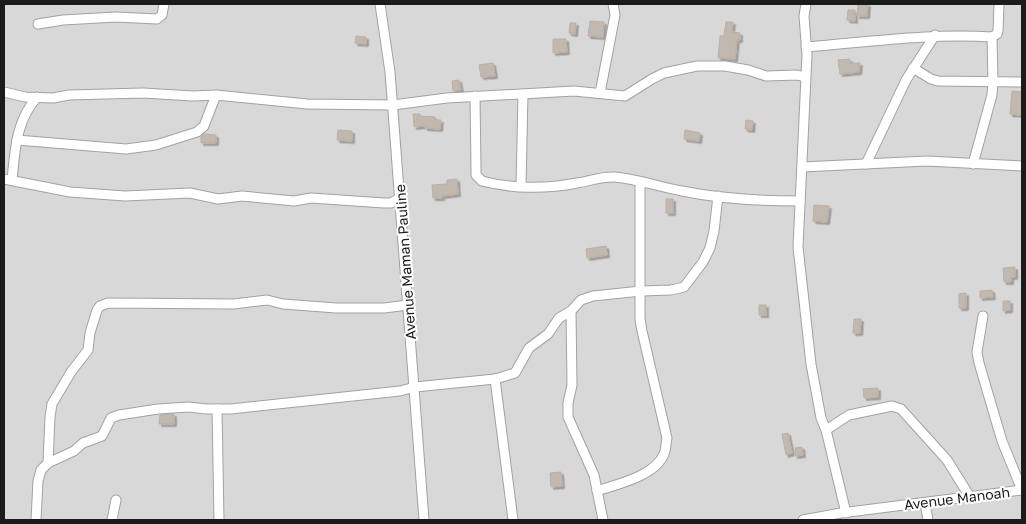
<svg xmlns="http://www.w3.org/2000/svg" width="1026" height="524" font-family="'Golos Text',sans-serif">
  <defs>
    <filter id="shadow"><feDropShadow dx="2.5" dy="2.5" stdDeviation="0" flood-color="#0004"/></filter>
  </defs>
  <rect width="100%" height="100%" fill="#ece8e0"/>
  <rect fill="#d9d8d8" x="4" y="4" width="1018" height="516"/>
  <g fill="#c1b8b0" stroke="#bdafa3" filter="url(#shadow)">
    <polygon points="858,4 868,4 867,16 857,16"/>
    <polygon points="848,10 855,10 855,21 847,20"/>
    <polygon points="590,21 604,22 603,37 588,36"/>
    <polygon points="726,22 733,22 732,32 740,33 740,40 737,40 735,59 718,58 720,36 724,36"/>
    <polygon points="570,23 576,23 575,34 569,33"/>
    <polygon points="356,36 366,37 366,44 355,43"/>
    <polygon points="553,39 566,39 567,52 553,53"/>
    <polygon points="850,59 850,63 860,63 859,72 840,74 838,60"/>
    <polygon points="493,63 495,76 481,77 479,65"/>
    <polygon points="459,80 461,90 453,91 452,81"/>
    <polygon points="1012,91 1022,92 1022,115 1010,114"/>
    <polygon points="413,114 420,114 420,116 435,117 435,120 441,120 440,129 425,128 425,126 414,127"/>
    <polygon points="746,120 753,121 752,130 745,129"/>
    <polygon points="338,130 352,131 352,141 337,140"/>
    <polygon points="685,130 700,133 699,141 684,139"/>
    <polygon points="204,134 216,135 216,143 201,143 201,137"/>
    <polygon points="457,179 458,194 442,196 442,198 433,198 432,185 447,184 447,180"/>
    <rect x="666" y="199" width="7" height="14"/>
    <polygon points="814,205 829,206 827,222 813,221"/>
    <polygon points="606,246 607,255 587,258 586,249"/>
    <polygon points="1015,267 1015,277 1011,277 1011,282 1004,282 1003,268"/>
    <polygon points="992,290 993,297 980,298 980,291"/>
    <polygon points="966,293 966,308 959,308 959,294"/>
    <polygon points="1003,301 1010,301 1010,310 1003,311"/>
    <rect x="759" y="305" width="7" height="10"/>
    <polygon points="854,319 861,319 860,333 853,333"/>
    <polygon points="878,388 878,397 864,398 863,389"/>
    <polygon points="174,414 174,424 159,424 160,415"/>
    <polygon points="788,433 792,453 786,455 782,434"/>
    <polygon points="802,447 803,455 795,456 795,448"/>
    <polygon points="561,472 562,486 551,487 550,473"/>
  </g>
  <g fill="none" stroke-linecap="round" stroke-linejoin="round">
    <defs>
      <g id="minor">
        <polyline points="380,4 390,72 424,520"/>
        <polyline points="806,4 804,16 807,55 798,247 811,364 821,418 826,430 846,513"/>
        <polyline points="38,24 63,20 116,17 157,19 162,15 164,4"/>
        <path d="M 806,47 C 868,42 930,33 992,37 L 997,34 L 998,31 L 999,4"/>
        <polyline points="913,68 931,79 938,81 1022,82"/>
        <polyline points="4,92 25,97 53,98 69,95 143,93 193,96 216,95 307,104 393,105 447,98 574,91 625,96 652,79 664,73 697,66 725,66 748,70 766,76 797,75 805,77"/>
        <polyline points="600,93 615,15 613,4"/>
        <path d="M 475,96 L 476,168 L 476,175 L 482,181 C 512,189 547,189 577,183 C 590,181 602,176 615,177 C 637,179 660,187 682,191 C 721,199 761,201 800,201"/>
        <polyline points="17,140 126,149 156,145 197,132 204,126 216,95"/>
        <polyline points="866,164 906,80 935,35"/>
        <polyline points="973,164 992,95 993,82 992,37"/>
        <polyline points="802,167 927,161 1022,166"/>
        <polyline points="4,179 70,192 125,196 190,193 218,199 242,196 294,201 311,198 384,203 391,203 400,198"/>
        <path d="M 12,180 C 15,150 16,121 37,97"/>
        <polyline points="521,186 523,94"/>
        <polyline points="571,311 572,385 568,403 568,417 594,475 603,520"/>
        <polyline points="983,316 977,352 979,363 1002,441 1022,490"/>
        <polyline points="495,379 513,520"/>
        <polyline points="217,409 219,520"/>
        <polyline points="826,430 849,415 892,406 901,409 947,460 970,497"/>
        <polyline points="48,463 50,417 52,404 71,372 88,350 90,333 97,310 100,306 108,303 234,304 267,300 283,304 336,308 384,308 408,305"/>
        <path d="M 597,491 C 618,484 655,476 664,454 C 666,449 666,443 667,438 L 642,331 L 640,319 L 640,182"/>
        <polyline points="925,503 928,520"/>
        <polyline points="36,520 38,481 41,470 48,463 74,451 83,443 102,436 111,418 119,415 158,409 188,407 207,409 231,409 400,391 415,387 495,379 515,373 529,348 548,334 559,318 571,311 581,300 593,296 641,291 671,290 684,287 703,262 710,248 714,231 718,196"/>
        <polyline points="112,520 116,500"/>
        <polyline points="803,520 841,513 1022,490"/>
      </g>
    </defs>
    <use href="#minor" stroke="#a2a2a2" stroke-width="11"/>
    <use href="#minor" stroke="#fff" stroke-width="9"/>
  </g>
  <g text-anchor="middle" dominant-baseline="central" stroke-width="4" stroke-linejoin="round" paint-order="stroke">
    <g font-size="14" fill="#1b1b1b" stroke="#fff">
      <text transform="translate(405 262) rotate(-94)">Avenue Maman Pauline</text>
      <text transform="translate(957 498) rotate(-7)">Avenue Manoah</text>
    </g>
  </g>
  <rect width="1026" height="524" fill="none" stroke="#1b1b1b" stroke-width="10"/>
</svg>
